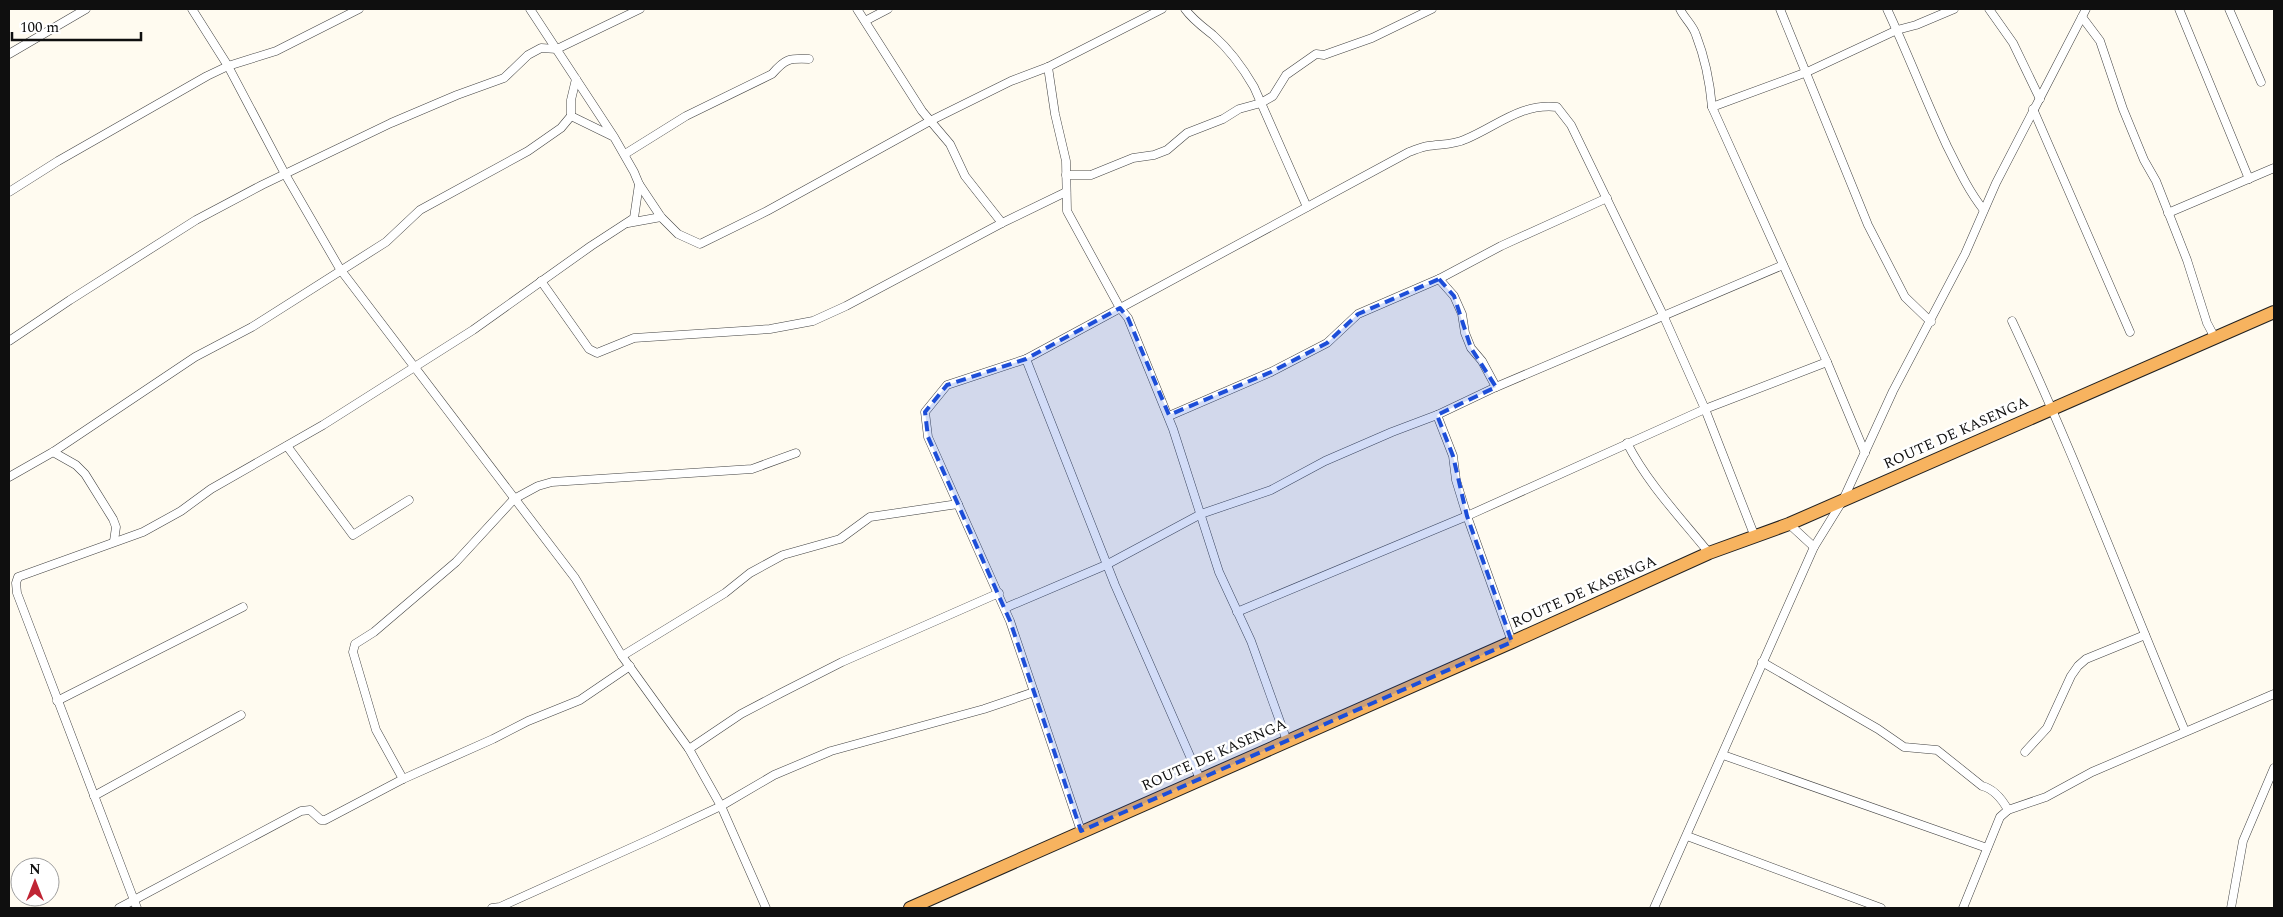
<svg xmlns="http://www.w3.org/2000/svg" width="2283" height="917" font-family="Spectral,serif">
  <rect width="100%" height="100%" fill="#fffbf0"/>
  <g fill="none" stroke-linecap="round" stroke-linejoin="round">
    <defs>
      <g id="minor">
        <polyline points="192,9 228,66 285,174 340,269 575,578 622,656 689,749 721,806 766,908"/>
        <polyline points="857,9 922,111 950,144 965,176 1002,223"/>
        <path d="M 1185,9 C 1193,20 1203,27 1213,35 C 1230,50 1243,68 1254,87 L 1307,207"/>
        <path d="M 1680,9 C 1684,18 1693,25 1696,35 C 1705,58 1710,83 1712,107 L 1827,362 L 1865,453"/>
        <polyline points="1780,9 1868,225 1905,297 1931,322"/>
        <path d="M 1887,9 C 1908,54 1926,101 1947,146 C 1958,168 1968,190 1983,209"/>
        <polyline points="1989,9 2013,43 2040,99"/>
        <polyline points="2179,9 2249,179"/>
        <polyline points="2229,9 2261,82"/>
        <polyline points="2082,17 2100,41 2123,109 2144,160 2156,181 2187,260 2207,323 2215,338"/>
        <polyline points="865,21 888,9"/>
        <polyline points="9,54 86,9"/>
        <polyline points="1048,67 1055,114 1066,161 1067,211 1120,308 1128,318 1173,429 1219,572 1251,641 1287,741"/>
        <polyline points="1712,107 1807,72 1897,30 1916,25 1954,9"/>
        <polyline points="2033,109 2130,332"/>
        <polyline points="571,116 612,136"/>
        <path d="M 625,154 L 686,116 L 772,74 C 785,59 789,58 809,59"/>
        <polyline points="1066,175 1091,175 1133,158 1154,155 1167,150 1187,133 1223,119 1239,109 1261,103 1273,96 1286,75 1316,54 1324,55 1372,38 1432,9"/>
        <polyline points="639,184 661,217 678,234 700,244 767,211 930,121 1011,81 1048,67 1162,9"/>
        <polyline points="9,192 58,161 207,76 228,66 276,51 359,9"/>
        <polyline points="2168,213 2274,168"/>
        <polyline points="628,223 661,217"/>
        <polyline points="1439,279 1454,296 1462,314 1465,333 1471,348 1482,361 1496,387"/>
        <polyline points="541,281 589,349 597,353 634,338 770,329 813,321 846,306 1002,223 1066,192"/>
        <path d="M 2012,321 C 2075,455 2127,594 2185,731"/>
        <polyline points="9,341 70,300 196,220 262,185 391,123 457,95 504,78 528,55 541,48 557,49 640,9"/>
        <polyline points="1026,359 1115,585 1200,779"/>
        <polyline points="1169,416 1271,372 1327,343 1358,314 1439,279 1501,246 1607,198"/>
        <path d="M 1627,443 C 1648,484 1680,517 1709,553"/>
        <polyline points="287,446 353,535 409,500"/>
        <polyline points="53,452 76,465 85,474 113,519 116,527 114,541"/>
        <polyline points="9,477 53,452 195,357 252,327 386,242 420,210 528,151 561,128 571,116 571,100 576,79"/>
        <polyline points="1789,524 1814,547"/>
        <polyline points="1005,608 1106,565 1201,514 1271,490 1325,461 1392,432 1437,415"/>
        <polyline points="1237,612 1467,516 1705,409 1827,362"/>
        <polyline points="1512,642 1467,516 1456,480 1453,456 1437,415 1496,387 1783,265"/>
        <polyline points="622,656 725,593 750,573 783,555 840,539 870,517 958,504"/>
        <path d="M 1762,662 L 1878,729 L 1904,747 L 1937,750 L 1982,786 C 1994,789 2002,799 2008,810"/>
        <polyline points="57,701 243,607"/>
        <polyline points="689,749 741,714 781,693 842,662 999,593"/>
        <polyline points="2025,752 2047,728 2071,676 2078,666 2086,659 2145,635"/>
        <polyline points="1723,755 1987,848"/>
        <polyline points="403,779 376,730 353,652 355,644 374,632 456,562 514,499 538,486 552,482 752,469 796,453"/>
        <polyline points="94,796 241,715"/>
        <path d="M 1081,831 L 1010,621 L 928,437 L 925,412 L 947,385 L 1026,359 L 1409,152 C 1415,150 1421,147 1428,146 C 1441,144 1454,145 1466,139 C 1497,126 1521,103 1557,107 L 1571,125 L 1664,317 L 1705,409 L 1755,537"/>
        <polyline points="1687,836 1881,908"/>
        <polyline points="119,908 301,811 310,810 321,820 325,820 403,779 493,739 528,721 580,700 630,666"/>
        <polyline points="137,908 17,593 16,583 18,577 143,532 181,511 211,489 323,425 473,330 591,246 634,218 639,184 634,172 614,137 530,9"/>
        <polyline points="492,908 500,907 653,838 721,806 774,775 831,751 984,709 1034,692"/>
        <polyline points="1654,908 1814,547 1843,500 1893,391 1965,254 1996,183 2086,9"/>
        <polyline points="1963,908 2000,817 2008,810 2046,797 2092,772 2274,694"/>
        <polyline points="2231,908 2243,841 2274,768"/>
      </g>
      <polyline id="trunk" points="910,908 1512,642 1709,553 1789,524 2274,312"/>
    </defs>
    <use href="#minor" stroke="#424242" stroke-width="9"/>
    <use href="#trunk" stroke="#202020" stroke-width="14"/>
    <use href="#minor" stroke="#fff" stroke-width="8"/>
    <use href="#trunk" stroke="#f7b35f" stroke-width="12"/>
  </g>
  <path fill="#1d4ed8" fill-opacity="0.2" stroke="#1d4ed8" stroke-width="4" stroke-dasharray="10 6" stroke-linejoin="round" d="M 1439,279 L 1454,296 L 1471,348 L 1496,387 L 1437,415 L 1453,456 L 1467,516 L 1512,642 L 1081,831 L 1010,621 L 928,437 L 925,412 L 947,385 L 1026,359 L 1120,308 L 1128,318 L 1169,415 L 1271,372 L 1327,343 L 1358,314 Z"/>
  <g text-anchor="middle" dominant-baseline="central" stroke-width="5" stroke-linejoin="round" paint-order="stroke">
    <g font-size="15" fill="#0f0f0f" stroke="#fff">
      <text transform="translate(1956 433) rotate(-24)">ROUTE DE KASENGA</text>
      <text transform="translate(1584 592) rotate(-24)">ROUTE DE KASENGA</text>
      <text transform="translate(1214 755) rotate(-24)">ROUTE DE KASENGA</text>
    </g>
  </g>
  <rect width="2283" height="917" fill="none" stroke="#0f0f0f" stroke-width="20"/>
  <g transform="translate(35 882)"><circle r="24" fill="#ffffff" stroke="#9f9f9f"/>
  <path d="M0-4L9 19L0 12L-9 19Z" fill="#c02534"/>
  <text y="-8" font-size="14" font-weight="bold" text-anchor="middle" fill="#0f0f0f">N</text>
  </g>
  <path d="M12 32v8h129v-8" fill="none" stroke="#0f0f0f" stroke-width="2.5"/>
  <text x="20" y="32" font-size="15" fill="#0f0f0f" stroke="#ffffff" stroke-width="4" paint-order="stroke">100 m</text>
</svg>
